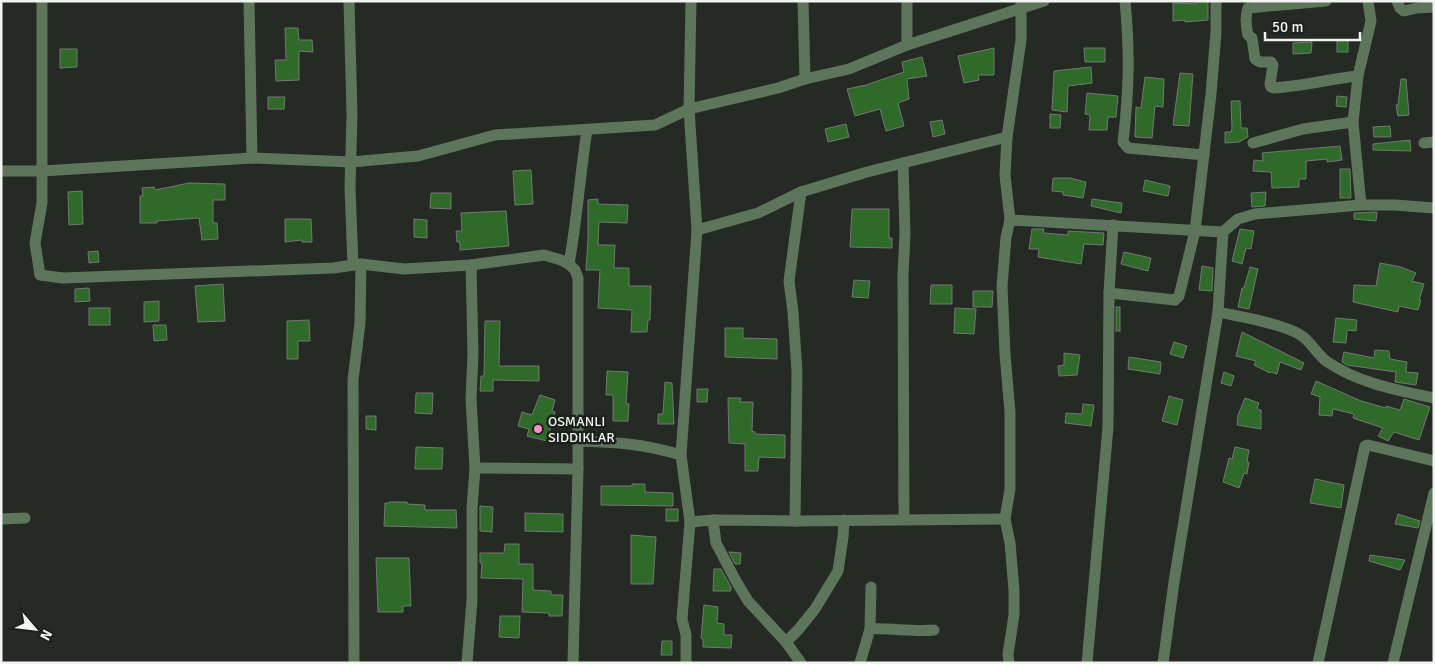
<svg xmlns="http://www.w3.org/2000/svg" width="1435" height="664" font-family="Signika,sans-serif">
  <rect width="100%" height="100%" fill="#252a25"/>
  <g fill="#306a2b" stroke="#727871">
    <polygon points="1196,1 1208,1 1208,20 1185,22 1185,20 1173,21 1173,3 1196,4"/>
    <polygon points="285,28 298,28 299,40 312,40 313,52 299,51 299,80 276,81 275,60 286,60"/>
    <rect x="1337" y="40" width="11" height="12"/>
    <polygon points="1312,42 1311,53 1293,54 1293,43"/>
    <polygon points="994,48 994,75 978,75 979,80 964,83 958,56"/>
    <polygon points="1084,48 1105,48 1105,62 1085,62"/>
    <polygon points="60,49 77,49 77,67 60,68"/>
    <polygon points="922,57 927,76 907,79 909,99 898,103 904,126 886,131 880,109 855,116 847,89 866,85 904,72 902,62"/>
    <polygon points="1091,67 1092,83 1068,86 1067,112 1052,110 1054,71"/>
    <polygon points="1180,73 1193,74 1189,126 1173,125"/>
    <polygon points="1145,77 1164,79 1163,107 1155,106 1152,138 1135,137 1136,107 1141,108"/>
    <polygon points="1401,79 1406,79 1409,115 1398,116 1396,105 1398,105"/>
    <polygon points="1087,93 1118,96 1116,117 1108,117 1107,130 1089,130 1090,115 1085,114"/>
    <polygon points="1337,96 1347,97 1346,107 1336,106"/>
    <polygon points="268,97 285,97 284,109 268,109"/>
    <polygon points="1231,101 1240,101 1241,128 1247,128 1248,137 1239,142 1225,143 1225,132 1231,132 1232,129"/>
    <polygon points="1050,114 1061,115 1060,128 1050,128"/>
    <polygon points="942,120 945,134 933,137 930,122"/>
    <polygon points="846,124 849,137 828,142 825,129"/>
    <polygon points="1390,126 1391,137 1374,137 1373,127"/>
    <polygon points="1410,140 1411,151 1373,150 1373,144"/>
    <polygon points="1340,146 1342,160 1327,162 1327,159 1306,161 1306,179 1299,179 1299,187 1272,188 1271,172 1253,171 1254,160 1263,161 1262,153"/>
    <polygon points="1340,169 1350,169 1351,198 1340,198"/>
    <polygon points="531,170 533,204 515,205 513,171"/>
    <polygon points="1053,178 1070,178 1086,182 1083,198 1063,195 1063,192 1052,191"/>
    <polygon points="1145,180 1170,186 1168,196 1143,191"/>
    <polygon points="189,183 225,184 225,200 213,200 213,223 217,223 218,239 202,240 199,218 157,221 157,223 140,223 140,196 143,196 142,188 154,187 155,190"/>
    <polygon points="82,191 83,224 69,225 68,192"/>
    <polygon points="1266,192 1265,206 1252,207 1251,193"/>
    <polygon points="431,193 451,193 451,209 430,208"/>
    <polygon points="598,199 598,204 628,205 627,223 599,222 598,245 615,245 614,268 629,268 629,286 651,286 650,320 648,320 647,332 631,332 632,310 598,308 600,270 586,270 588,240 588,200"/>
    <polygon points="1092,199 1122,203 1121,213 1091,206"/>
    <polygon points="852,209 889,209 889,238 892,238 892,248 850,247"/>
    <polygon points="506,211 509,246 460,250 460,242 457,242 456,231 462,231 461,213"/>
    <polygon points="1377,212 1376,221 1354,219 1354,213"/>
    <polygon points="285,219 311,219 312,242 302,242 302,240 285,242"/>
    <polygon points="414,219 427,220 427,238 414,237"/>
    <polygon points="1032,229 1044,229 1043,233 1068,235 1068,231 1104,233 1103,245 1084,244 1081,264 1038,257 1039,249 1029,249"/>
    <polygon points="1240,229 1254,231 1251,249 1246,248 1242,264 1232,261"/>
    <polygon points="98,251 99,262 89,263 88,252"/>
    <polygon points="1124,252 1151,258 1148,271 1121,264"/>
    <polygon points="1380,263 1401,267 1416,273 1412,281 1424,284 1419,300 1421,300 1418,310 1399,306 1398,312 1353,302 1354,285 1376,286"/>
    <polygon points="1202,266 1213,268 1212,291 1199,290"/>
    <polygon points="1250,267 1258,269 1249,309 1238,307 1242,288 1244,288"/>
    <polygon points="854,280 870,281 868,298 852,297"/>
    <polygon points="223,284 225,321 198,322 195,286"/>
    <polygon points="931,285 952,285 952,304 930,304"/>
    <polygon points="89,288 90,301 75,302 75,289"/>
    <polygon points="973,291 993,291 992,307 973,307"/>
    <polygon points="159,301 159,321 144,322 144,302"/>
    <rect x="1116" y="307" width="4" height="24"/>
    <rect x="89" y="308" width="21" height="17"/>
    <polygon points="955,308 976,309 974,334 954,333"/>
    <polygon points="1336,318 1357,320 1356,331 1347,330 1346,343 1333,342"/>
    <polygon points="309,320 310,341 298,341 298,359 287,359 287,321"/>
    <polygon points="485,321 500,321 499,366 539,366 539,381 493,380 493,391 480,391 481,376 484,376"/>
    <polygon points="153,325 166,325 167,340 154,341"/>
    <polygon points="725,328 743,328 743,338 777,339 777,359 725,357"/>
    <polygon points="1242,332 1304,363 1301,370 1280,362 1277,374 1271,372 1270,373 1254,365 1256,361 1236,356"/>
    <polygon points="1174,342 1187,346 1183,358 1170,354"/>
    <polygon points="1375,350 1389,351 1390,359 1407,362 1406,372 1418,373 1416,385 1395,382 1396,372 1347,365 1342,362 1344,352 1374,358"/>
    <polygon points="1064,353 1080,355 1077,375 1059,376 1058,366 1064,365"/>
    <polygon points="1129,357 1161,362 1160,374 1128,369"/>
    <polygon points="607,371 628,372 626,404 629,404 628,421 613,421 613,395 606,395"/>
    <polygon points="1224,372 1234,376 1231,386 1221,383"/>
    <polygon points="1316,381 1361,401 1386,408 1386,406 1400,410 1404,399 1430,407 1419,440 1394,432 1388,441 1378,436 1383,428 1353,418 1354,414 1333,409 1332,416 1319,415 1320,397 1311,394"/>
    <polygon points="665,382 672,383 674,424 658,424 658,414 663,414"/>
    <polygon points="697,389 708,389 707,402 697,402"/>
    <polygon points="416,393 433,393 432,414 415,413"/>
    <polygon points="540,395 555,400 552,411 555,412 547,441 527,436 529,429 518,426 522,412 532,415"/>
    <polygon points="1169,396 1183,400 1177,425 1162,421"/>
    <polygon points="728,398 741,398 740,402 753,402 752,431 755,432 755,434 785,435 785,458 759,457 758,471 745,471 745,444 729,443"/>
    <polygon points="1245,398 1259,403 1257,409 1261,410 1261,429 1237,425 1238,415"/>
    <polygon points="1083,404 1094,405 1091,426 1065,423 1066,413 1082,414"/>
    <polygon points="366,416 376,416 376,430 366,429"/>
    <polygon points="416,447 443,448 442,469 415,469"/>
    <polygon points="1235,447 1249,450 1247,462 1249,462 1247,474 1244,473 1239,488 1223,482 1229,458 1232,459"/>
    <polygon points="1315,479 1344,485 1341,508 1310,503"/>
    <polygon points="632,484 645,484 645,492 673,493 673,506 601,505 601,486 632,486"/>
    <polygon points="389,502 407,502 407,504 425,505 425,510 456,510 457,528 384,526 385,503 389,503"/>
    <polygon points="480,506 493,507 492,532 480,531"/>
    <rect x="666" y="509" width="12" height="12"/>
    <polygon points="525,513 563,514 563,532 525,531"/>
    <polygon points="1398,514 1420,521 1418,528 1395,524"/>
    <polygon points="631,535 656,537 653,584 631,584"/>
    <polygon points="505,544 519,544 519,564 533,564 533,590 551,591 551,595 563,595 562,616 549,616 549,613 522,612 523,579 481,578 482,563 480,563 480,553 504,553"/>
    <polygon points="729,552 741,553 740,564 735,564"/>
    <polygon points="1370,555 1405,560 1400,570 1369,561"/>
    <polygon points="376,558 409,558 411,606 403,606 403,612 378,612"/>
    <polygon points="714,569 721,569 731,587 731,591 713,591"/>
    <polygon points="704,605 718,607 717,623 724,624 724,635 732,635 731,648 703,647 703,639 701,638"/>
    <polygon points="500,616 520,616 519,638 499,637"/>
    <polygon points="662,641 672,641 672,655 661,655"/>
  </g>
  <g fill="none" stroke-linecap="round" stroke-linejoin="round">
    <g stroke="#5d755a" stroke-width="11">
      <polyline points="42,1 42,203 35,243 40,275 63,278 333,268 361,264 404,269 471,265 544,255 561,260 569,264 575,270 578,278 578,469"/>
      <polyline points="249,1 252,158"/>
      <polyline points="349,1 352,114 350,187 353,265"/>
      <polyline points="803,1 805,79"/>
      <polyline points="907,1 907,45"/>
      <path d="M 1125,1 C 1130,52 1129,91 1123,142 L 1128,148 L 1204,155"/>
      <path d="M 1326,1 L 1248,8 C 1245,17 1246,27 1248,35 L 1252,38 L 1255,59 L 1260,62 L 1271,62 L 1273,65 L 1270,84 L 1271,87 L 1274,88 C 1303,86 1330,79 1358,76"/>
      <polyline points="1397,1 1400,8 1404,11 1417,8 1434,7"/>
      <polyline points="1253,143 1303,129 1353,122"/>
      <polyline points="1424,143 1434,142"/>
      <polyline points="903,163 905,234 903,274 904,519"/>
      <polyline points="1,171 42,171 252,158 351,162 418,156 495,135 655,125 689,109 778,88 805,79 849,69 907,45 1044,1"/>
      <polyline points="1361,205 1353,122 1358,76 1371,21 1368,1"/>
      <polyline points="1010,220 1223,232 1238,219 1255,214 1361,205 1395,205 1434,208"/>
      <polyline points="697,230 758,213 801,192 867,172 1007,137"/>
      <path d="M 569,264 C 577,220 580,175 587,130"/>
      <polyline points="1109,293 1175,300 1179,296 1195,231 1211,94 1216,32 1216,1"/>
      <path d="M 1218,312 C 1241,317 1279,323 1299,334 C 1310,340 1316,353 1326,361 C 1358,383 1396,390 1434,398"/>
      <path d="M 578,441 C 617,442 644,444 681,455 L 690,522 L 682,619 L 686,635 L 686,663"/>
      <polyline points="681,455 697,230 689,109 691,1"/>
      <polyline points="475,468 578,469 573,663"/>
      <polyline points="1,519 25,518"/>
      <polyline points="713,520 716,543 736,581 748,601 786,642 801,663"/>
      <polyline points="795,521 797,372 793,312 789,281 801,192"/>
      <polyline points="690,522 713,520 795,521 1005,519"/>
      <polyline points="870,629 871,587"/>
      <polyline points="786,642 798,630 815,609 838,571 843,537 844,520"/>
      <polyline points="354,663 353,380 360,323 361,264"/>
      <polyline points="467,663 472,600 472,508 475,468 471,399 473,354 471,265"/>
      <path d="M 860,663 L 870,629 C 892,628 913,632 934,630"/>
      <polyline points="1009,663 1008,654 1014,615 1014,590 1010,543 1005,519 1010,489 1010,412 1005,354 1002,286 1006,237 1010,220 1005,175 1007,137 1021,40 1021,3"/>
      <polyline points="1087,663 1108,427 1109,293 1113,225"/>
      <polyline points="1163,663 1174,582 1218,312 1223,232"/>
      <polyline points="1318,663 1365,446 1368,445 1434,461"/>
      <polyline points="1393,663 1434,493"/>
    </g>
  </g>
  <circle fill="#fc8fc1" stroke="#1c211b" stroke-width="2" cx="538" cy="429" r="5"/>
  <g text-anchor="middle" dominant-baseline="central" stroke-width="5" stroke-linejoin="round" paint-order="stroke">
    <g font-size="14" fill="#f1f4f0" stroke="#1c211b" text-anchor="start">
      <text x="548" y="421">OSMANLI<tspan x="548" dy="16">SIDDIKLAR</tspan></text>
    </g>
  </g>
  <rect width="1435" height="664" fill="none" stroke="#f1f4f0" stroke-width="5"/>
  <g transform="translate(35 629) rotate(118)" stroke="#1c211b" stroke-width="4" paint-order="stroke">
  <path d="M0-4L9 19L0 12L-9 19Z" fill="#f1f4f0"/>
  <text y="-8" font-size="14" font-weight="bold" text-anchor="middle" fill="#f1f4f0">N</text>
  </g>
  <path d="M1265 32v8h95v-8" fill="none" stroke="#f1f4f0" stroke-width="2.5"/>
  <text x="1272" y="32" font-size="15" fill="#f1f4f0" stroke="#1c211b" stroke-width="4" paint-order="stroke">50 m</text>
</svg>
